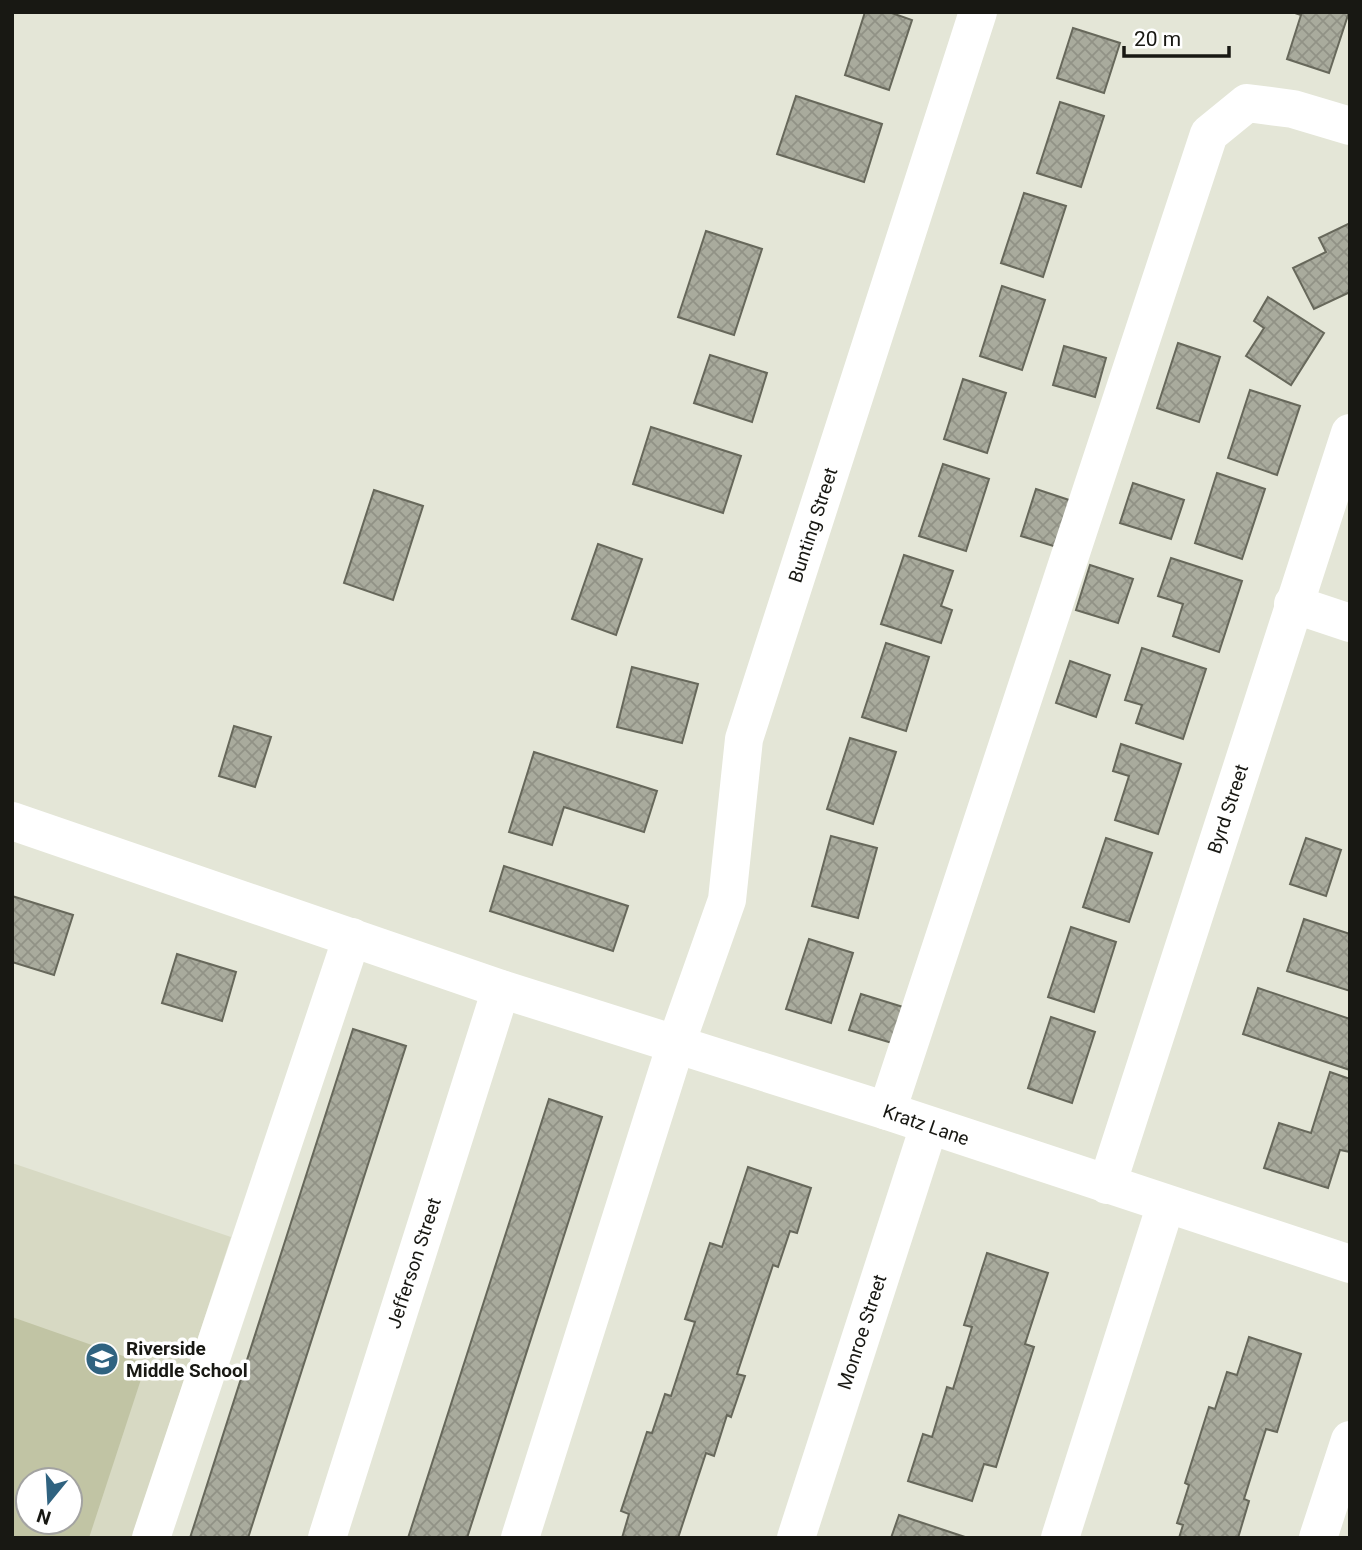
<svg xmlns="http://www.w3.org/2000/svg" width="1362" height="1550" font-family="Roboto,sans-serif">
  <defs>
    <pattern id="building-cross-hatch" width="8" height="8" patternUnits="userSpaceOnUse" patternTransform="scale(1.75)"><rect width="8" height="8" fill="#a9ab9d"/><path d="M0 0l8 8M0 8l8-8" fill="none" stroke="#919286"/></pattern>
  </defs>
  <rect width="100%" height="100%" fill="#e4e6d7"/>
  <path fill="#d7d9c3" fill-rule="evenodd" d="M 12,1163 L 231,1237 L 132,1538 L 12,1538 ZM 28,1480 L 70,1480 L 70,1522 L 28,1522 Z"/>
  <path fill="#c1c4a4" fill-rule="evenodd" d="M 12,1317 L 146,1364 L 89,1538 L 12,1538 ZM 28,1480 L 70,1480 L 70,1522 L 28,1522 Z"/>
  <g fill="url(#building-cross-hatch)" stroke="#67685b" stroke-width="2">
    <polygon points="865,12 889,12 912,20 889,90 845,75"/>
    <polygon points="1292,12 1349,12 1329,73 1287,59 1301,15"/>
    <polygon points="1073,28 1120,43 1104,93 1057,78"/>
    <polygon points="796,96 882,124 864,182 777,154"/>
    <polygon points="1060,102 1104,116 1081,187 1037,173"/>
    <polygon points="1024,193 1066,206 1043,277 1001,263"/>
    <polygon points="1350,223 1350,292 1314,309 1293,268 1326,252 1319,238"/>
    <polygon points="706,231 762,249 734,335 678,317"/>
    <polygon points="1002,286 1045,300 1022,370 980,356"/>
    <polygon points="1268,297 1324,333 1291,385 1246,356 1264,328 1254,321"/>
    <polygon points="1178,343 1220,357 1199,422 1157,408"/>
    <polygon points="1064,346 1106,358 1095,397 1053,385"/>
    <polygon points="710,355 767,373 752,422 694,403"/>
    <polygon points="963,379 1006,393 987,453 944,439"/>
    <polygon points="1250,390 1300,406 1277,475 1228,458"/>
    <polygon points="651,427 741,456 723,513 633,484"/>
    <polygon points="943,464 989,479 966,551 919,536"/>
    <polygon points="1217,473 1265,489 1242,559 1195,543"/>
    <polygon points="1133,483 1184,500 1171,539 1120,523"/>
    <polygon points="1036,489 1075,502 1060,548 1021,536"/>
    <polygon points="374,490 423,506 393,600 344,583"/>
    <polygon points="598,544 642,559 616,635 572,619"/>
    <polygon points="904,555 953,571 941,606 952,610 941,643 881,624"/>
    <polygon points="1171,558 1242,581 1219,652 1173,636 1183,604 1158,596"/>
    <polygon points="1090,565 1133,579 1118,623 1076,610"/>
    <polygon points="886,643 929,657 906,731 862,717"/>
    <polygon points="1142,648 1206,669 1183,739 1136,723 1142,705 1125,700"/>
    <polygon points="1070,661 1110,675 1096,717 1056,703"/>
    <polygon points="632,667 698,684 682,743 617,727"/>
    <polygon points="234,726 271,737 255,787 219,776"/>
    <polygon points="850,738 896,752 873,824 827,809"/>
    <polygon points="1121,744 1181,764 1158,834 1115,820 1129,776 1113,771"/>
    <polygon points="534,752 657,791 644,832 564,807 552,845 509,832"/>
    <polygon points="831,836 877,848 858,918 812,906"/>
    <polygon points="1106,838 1152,853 1129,922 1083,907"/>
    <polygon points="1306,838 1341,850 1326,896 1290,884"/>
    <polygon points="504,866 628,906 613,951 490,911"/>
    <polygon points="12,896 73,915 54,975 12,962"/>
    <polygon points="1304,919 1350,934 1350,991 1287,971"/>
    <polygon points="1071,927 1116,942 1094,1012 1048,997"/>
    <polygon points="809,939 853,953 831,1023 786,1009"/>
    <polygon points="177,954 236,972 222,1021 162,1003"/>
    <polygon points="1258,988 1350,1019 1350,1070 1243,1034"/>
    <polygon points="861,994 903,1007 892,1043 849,1030"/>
    <polygon points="1051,1017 1095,1032 1072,1103 1028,1088"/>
    <polygon points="353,1029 406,1046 248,1538 190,1538"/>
    <polygon points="1330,1072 1350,1079 1350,1152 1340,1150 1328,1188 1264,1168 1279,1123 1311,1133"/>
    <polygon points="549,1099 602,1117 467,1538 408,1538"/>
    <polygon points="748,1167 811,1188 797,1233 790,1231 778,1267 773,1265 737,1374 745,1376 731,1417 727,1415 714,1456 706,1453 678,1538 622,1538 629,1514 621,1511 647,1432 652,1433 665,1394 671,1396 695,1322 685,1319 710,1243 722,1247"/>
    <polygon points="987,1253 1048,1273 1025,1344 1034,1347 996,1467 984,1464 972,1501 908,1481 923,1434 932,1437 947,1387 953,1389 972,1327 964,1325"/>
    <polygon points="1249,1337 1301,1354 1277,1432 1266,1429 1244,1499 1249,1501 1238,1538 1179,1538 1183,1525 1177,1523 1189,1485 1185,1483 1209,1407 1215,1409 1227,1372 1237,1375"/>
    <polygon points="899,1515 968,1538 891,1538"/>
  </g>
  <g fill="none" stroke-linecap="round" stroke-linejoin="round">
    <g stroke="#fff" stroke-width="38">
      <polyline points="1293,604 1350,623"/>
      <polyline points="12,821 501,989 887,1111 1350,1264"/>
      <polyline points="887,1111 1209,134 1247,103 1293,109 1350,126"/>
      <polyline points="1107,1185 1350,433"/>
      <polyline points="151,1538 352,937"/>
      <polyline points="327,1538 501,989"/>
      <polyline points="520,1538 676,1044 727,900 744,739 978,12"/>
      <polyline points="796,1538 929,1126"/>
      <polyline points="1060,1538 1166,1204"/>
      <polyline points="1318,1538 1350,1440"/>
    </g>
  </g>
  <defs>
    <symbol id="school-disc" viewBox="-11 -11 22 22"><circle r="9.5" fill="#306380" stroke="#fff"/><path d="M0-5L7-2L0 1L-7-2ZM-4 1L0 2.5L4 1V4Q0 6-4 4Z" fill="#fff"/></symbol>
  </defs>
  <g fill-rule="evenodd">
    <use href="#school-disc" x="83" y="1340" width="38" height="38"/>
  </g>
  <g text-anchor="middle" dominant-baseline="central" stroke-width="7" stroke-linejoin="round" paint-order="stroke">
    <g font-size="19" fill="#181813" stroke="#fff">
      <text transform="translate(813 525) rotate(-72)">Bunting Street</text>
      <text transform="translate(1228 809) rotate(-72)">Byrd Street</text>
      <text transform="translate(926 1125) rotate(19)">Kratz Lane</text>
      <text transform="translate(414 1263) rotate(-72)">Jefferson Street</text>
      <text transform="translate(862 1332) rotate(-72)">Monroe Street</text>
    </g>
    <g font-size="19" font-weight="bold" fill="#181813" stroke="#fff" text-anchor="start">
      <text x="126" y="1348">Riverside<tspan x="126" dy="22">Middle School</tspan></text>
    </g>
  </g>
  <rect width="1362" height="1550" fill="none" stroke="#181813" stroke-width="28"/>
  <g transform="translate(49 1501) rotate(198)"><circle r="33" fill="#ffffff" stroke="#a3a3a1" stroke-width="2"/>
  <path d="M0-5L12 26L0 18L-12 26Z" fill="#306380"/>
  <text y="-10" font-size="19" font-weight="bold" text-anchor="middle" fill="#181813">N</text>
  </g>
  <path d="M1124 46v10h105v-10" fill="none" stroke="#181813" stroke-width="3.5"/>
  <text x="1134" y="46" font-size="21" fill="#181813" stroke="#ffffff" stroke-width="5" paint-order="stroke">20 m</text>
</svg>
